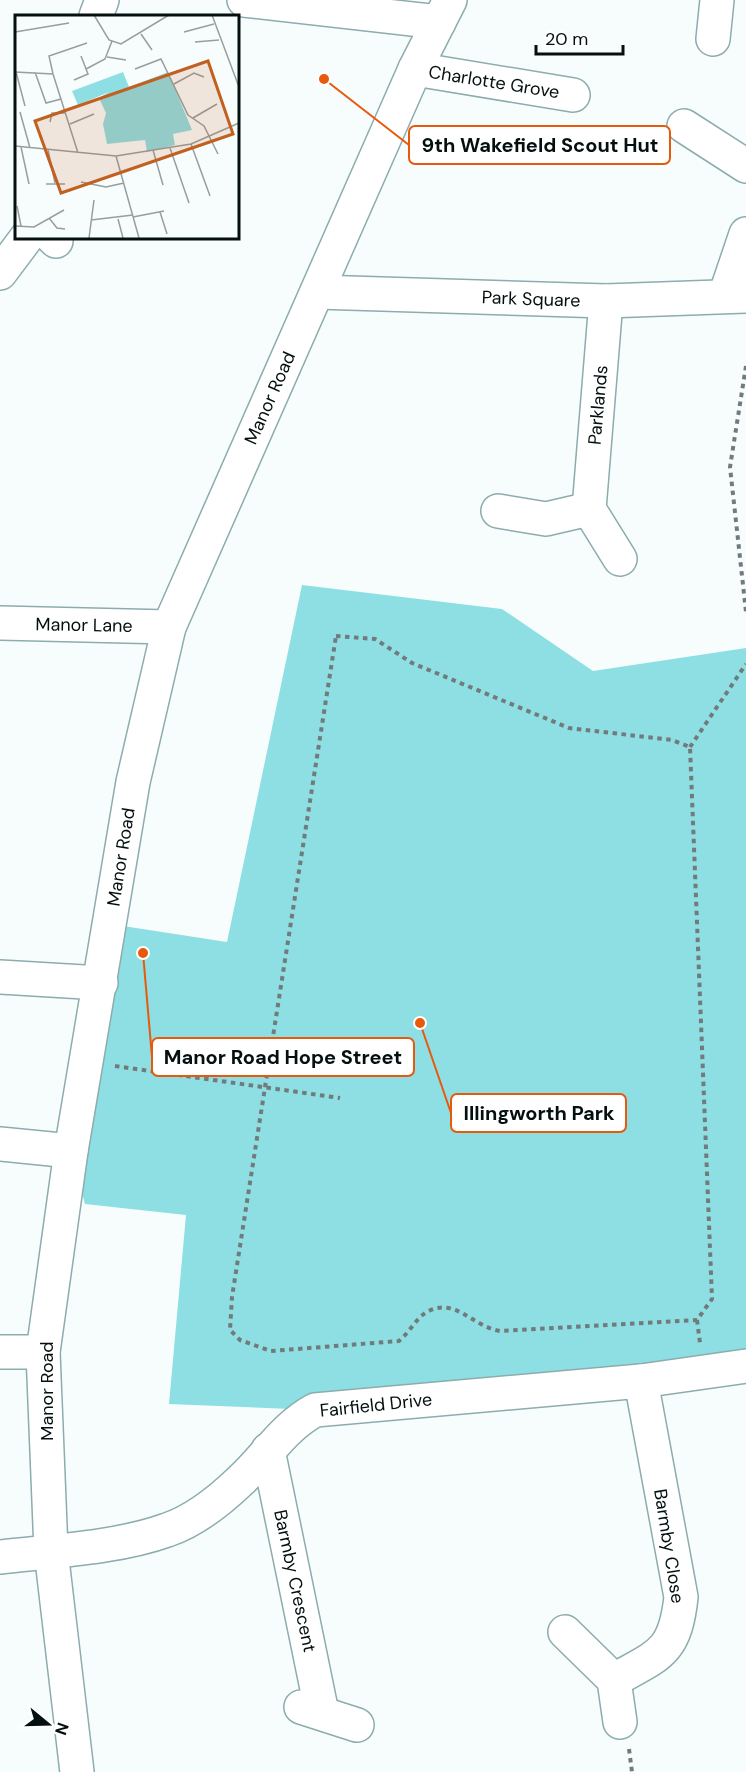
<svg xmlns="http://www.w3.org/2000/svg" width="746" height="1772" font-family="'DM Sans',sans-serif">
  <rect width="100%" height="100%" fill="#f7fdfd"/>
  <polygon fill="#8edfe3" points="302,585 502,609 593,671 746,648 746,1366 315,1410 169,1404 186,1215 85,1204 71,1151 110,924 227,942"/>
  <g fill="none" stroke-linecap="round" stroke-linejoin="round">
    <defs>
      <g id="street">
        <polyline points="244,0 439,22"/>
        <polyline points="96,16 102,0"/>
        <polyline points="713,39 717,0"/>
        <polyline points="415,69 573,95"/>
        <polyline points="684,126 746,166"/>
        <polyline points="52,237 56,241"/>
        <polyline points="0,273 27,237"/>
        <polyline points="317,292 606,301 746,296"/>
        <polyline points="725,296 746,234"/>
        <polyline points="606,301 589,509 620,559"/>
        <polyline points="498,511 546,519 589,509"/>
        <polyline points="0,623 169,627"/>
        <polyline points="0,977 101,983"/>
        <polyline points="0,1144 71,1151"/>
        <polyline points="0,1352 43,1352"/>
        <polyline points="268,1450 322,1713"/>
        <path d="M 0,1557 C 53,1551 117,1548 167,1530 C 194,1521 219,1501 239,1482 C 266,1458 282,1428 315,1410 L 641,1381 L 746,1366"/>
        <polyline points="565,1632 614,1680 620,1722"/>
        <path d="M 614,1680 C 659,1655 675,1653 681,1597 L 641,1381"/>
        <polyline points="301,1707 357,1725"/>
      </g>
      <polyline id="secondary" points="77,1772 51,1551 43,1352 71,1151 133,782 169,627 415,69 450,0"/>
    </defs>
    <use href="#street" stroke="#8cacad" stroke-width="36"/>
    <use href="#secondary" stroke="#8cacad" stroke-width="36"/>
    <g stroke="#727b7b" stroke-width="4" stroke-dasharray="4.5 4.5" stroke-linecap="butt">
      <polyline points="746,366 730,467 746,612"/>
      <path d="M 336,636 L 375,639 L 412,663 L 569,728 L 672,740 L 690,747 L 712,1299 L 697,1320 L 500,1331 C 473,1327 454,1295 425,1313 C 415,1320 409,1333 399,1341 L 271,1351 L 240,1340 L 230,1330 L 232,1297 Z"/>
      <polyline points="690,747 746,664"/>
      <polyline points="115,1066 340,1098"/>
      <polyline points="697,1320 700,1343"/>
      <polyline points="629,1749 632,1772"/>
    </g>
    <use href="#street" stroke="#fff" stroke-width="33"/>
    <use href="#secondary" stroke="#fff" stroke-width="33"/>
  </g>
  <g text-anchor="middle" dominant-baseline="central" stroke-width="4.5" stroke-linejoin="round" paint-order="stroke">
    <g font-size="18" fill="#040f0f" stroke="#fff">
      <text transform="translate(494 82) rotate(9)">Charlotte Grove</text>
      <text transform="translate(531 299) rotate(2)">Park Square</text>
      <text transform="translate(270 398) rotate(-66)">Manor Road</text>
      <text transform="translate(598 405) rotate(-85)">Parklands</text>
      <text transform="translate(84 625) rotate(1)">Manor Lane</text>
      <text transform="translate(121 857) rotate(-81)">Manor Road</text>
      <text transform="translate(47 1391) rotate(-90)">Manor Road</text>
      <text transform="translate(376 1405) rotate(-6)">Fairfield Drive</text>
      <text transform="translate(669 1546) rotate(81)">Barmby Close</text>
      <text transform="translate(295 1581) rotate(78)">Barmby Crescent</text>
    </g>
  </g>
  <g transform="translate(15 15)">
    <rect width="224" height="224" fill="#f7fdfd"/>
    <path d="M 108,57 L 114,72 L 153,57 L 177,115 L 158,119 L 160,130 L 132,137 L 130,125 L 92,129 L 88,109 L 91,98 L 84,83 L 94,77 L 63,90 L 57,76 Z" fill="#8edfe3"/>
    <path fill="none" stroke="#969e9e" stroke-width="1.5" d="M 79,0 L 94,25 L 106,29 L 154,0M 197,0 L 224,72M 0,17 L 54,8M 169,17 L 199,9M 126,19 L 137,35M 180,27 L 204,25M 92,42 L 111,45M 71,54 L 90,44 L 97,26M 120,54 L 146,44 L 173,100 L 189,111 L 203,139M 0,57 L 38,59 L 63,138M 1,57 L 10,91M 20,57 L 31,88 L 46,84M 38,59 L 34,41 L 72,28M 59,65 L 73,59 L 66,41M 159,69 L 179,58 L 189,62M 5,97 L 15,133M 178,103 L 202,89M 35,107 L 37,98 L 50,98M 55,109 L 79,99M 176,129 L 195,181M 0,131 L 101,141 L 176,129 L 224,108M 6,132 L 14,169M 155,133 L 174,188M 33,135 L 40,168M 138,135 L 148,170M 101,141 L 124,223M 66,167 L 91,172 L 109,168M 31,169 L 50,169M 2,191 L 6,211M 145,197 L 152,219M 118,202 L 149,196M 34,203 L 42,213 L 50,214M 103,204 L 108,223M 76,205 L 118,200M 0,211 L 19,212 L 49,195M 74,223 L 79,185"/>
    <path fill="#c16020" fill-opacity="0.15" stroke="#c16020" stroke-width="3" d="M 193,46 L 218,119 L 46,178 L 20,106 Z"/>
    <rect width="224" height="224" fill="none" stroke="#040f0f" stroke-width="3"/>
  </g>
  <path fill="none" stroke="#e8590c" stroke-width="2" d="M324 79L409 145M143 953L152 1057M420 1023L451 1113"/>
  <g fill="#e8590c" stroke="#fff" stroke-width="2">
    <circle cx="324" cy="79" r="6"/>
    <circle cx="143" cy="953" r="6"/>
    <circle cx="420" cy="1023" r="6"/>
  </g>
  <g fill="#fff" stroke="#e8590c" stroke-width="2">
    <rect x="409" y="126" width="261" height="38" rx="6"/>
    <rect x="152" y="1038" width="262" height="38" rx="6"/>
    <rect x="451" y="1094" width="175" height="38" rx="6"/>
  </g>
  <g font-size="20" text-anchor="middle" font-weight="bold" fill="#040f0f">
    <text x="540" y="152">9th Wakefield Scout Hut</text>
    <text x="283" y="1064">Manor Road Hope Street</text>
    <text x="539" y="1120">Illingworth Park</text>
  </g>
  <g transform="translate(48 1724) rotate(109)" stroke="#ffffff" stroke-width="4.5" paint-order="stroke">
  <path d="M0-4.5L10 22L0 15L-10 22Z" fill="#040f0f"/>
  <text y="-9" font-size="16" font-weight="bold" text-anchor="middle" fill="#040f0f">N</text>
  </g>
  <path d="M536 45v9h87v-9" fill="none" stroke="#040f0f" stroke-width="3"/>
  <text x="545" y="45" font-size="18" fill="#040f0f" stroke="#ffffff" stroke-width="4.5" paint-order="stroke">20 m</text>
</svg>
